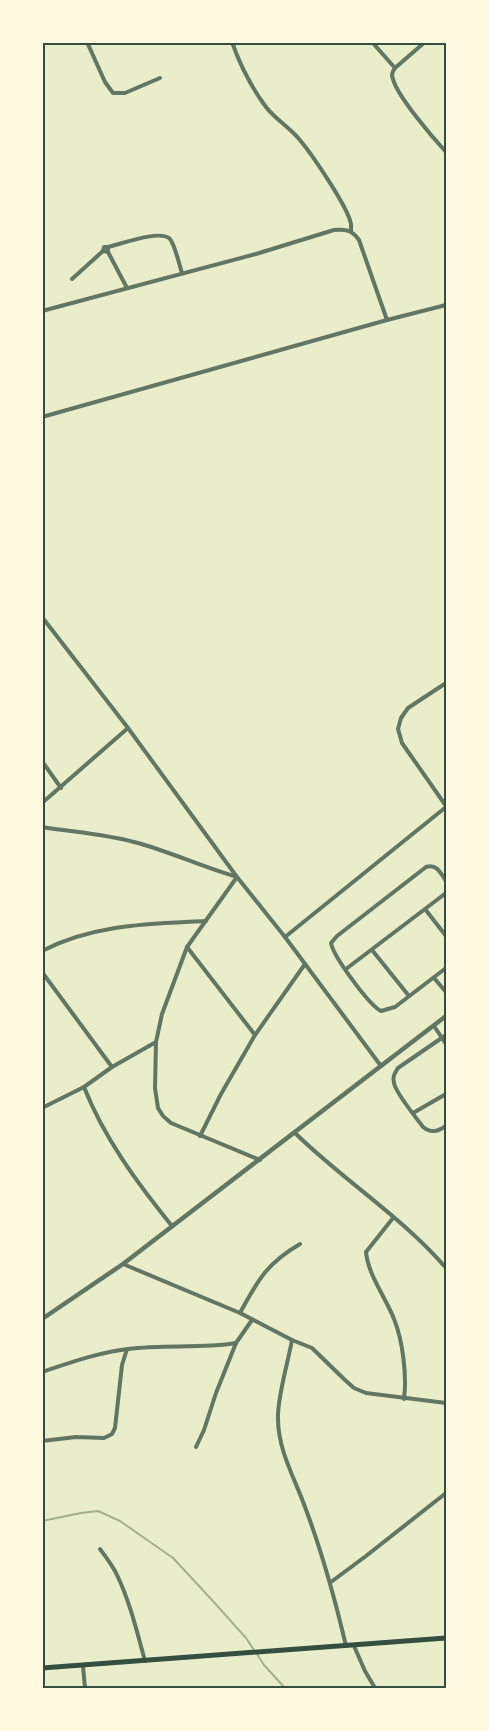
<svg xmlns="http://www.w3.org/2000/svg" width="489" height="1731" font-family="'Roboto Condensed',sans-serif">
  <rect width="100%" height="100%" fill="#e9edc9"/>
  <g fill="none" stroke-linecap="round" stroke-linejoin="round">
    <g stroke="#a3b18a" stroke-width="2">
      <polyline points="42,1521 81,1513 98,1511 120,1521 173,1558 212,1600 246,1638 254,1650"/>
      <polyline points="257,1654 264,1665 285,1688"/>
    </g>
    <g stroke="#617663" stroke-width="4">
      <polyline points="87,42 105,82 113,93 125,93 160,78"/>
      <path d="M 232,42 C 240,65 252,88 266,107 C 275,119 289,127 299,139 C 311,153 348,207 351,224 C 351,226 351,229 351,231"/>
      <polyline points="372,42 395,68"/>
      <path d="M 425,42 L 395,68 C 392,72 391,75 393,79 C 397,96 434,139 446,152"/>
      <polyline points="42,43 43,42"/>
      <path d="M 108,247 C 121,244 161,229 170,239 C 175,245 179,264 182,273"/>
      <polyline points="108,252 103,251 104,247 108,247 108,252 127,288"/>
      <polyline points="72,279 103,251"/>
      <path d="M 42,311 L 256,254 L 334,230 C 346,229 352,230 359,240 L 387,320"/>
      <polyline points="42,417 387,320 446,305"/>
      <polyline points="42,617 128,728 237,877 285,937 381,1066"/>
      <polyline points="446,683 408,708 401,718 398,729 402,743 446,806"/>
      <polyline points="42,761 61,788"/>
      <polyline points="42,803 128,728"/>
      <path d="M 42,827 C 73,832 105,834 134,842 C 169,851 202,867 237,877 L 187,947 L 162,1014 L 156,1042 L 155,1088 L 158,1108 L 163,1116 L 171,1123 L 260,1160"/>
      <path d="M 446,881 C 441,874 437,863 426,867 L 337,936 L 331,943 C 333,956 369,1005 381,1011 L 395,1007 L 446,968"/>
      <polyline points="425,909 446,936"/>
      <polyline points="285,937 446,807"/>
      <polyline points="187,947 255,1035"/>
      <polyline points="372,950 409,996"/>
      <path d="M 42,951 C 93,924 150,924 206,921"/>
      <polyline points="346,969 446,893"/>
      <polyline points="42,972 112,1067"/>
      <polyline points="434,978 446,992"/>
      <polyline points="434,1026 446,1044"/>
      <path d="M 446,1035 L 398,1068 C 395,1073 392,1077 394,1083 C 396,1094 416,1117 423,1127 C 432,1134 438,1131 446,1126"/>
      <path d="M 156,1042 L 112,1067 L 84,1087 C 104,1138 138,1184 172,1226"/>
      <polyline points="42,1108 84,1087"/>
      <polyline points="413,1113 446,1094"/>
      <path d="M 295,1133 C 343,1180 402,1217 446,1268"/>
      <polyline points="200,1136 221,1094 255,1035 305,964"/>
      <path d="M 393,1218 L 366,1252 C 368,1275 386,1298 394,1319 C 403,1341 407,1377 404,1399"/>
      <polyline points="123,1264 240,1313 292,1340 312,1348 345,1380 354,1388 366,1393 446,1403"/>
      <path d="M 240,1313 C 258,1280 266,1264 300,1244"/>
      <path d="M 292,1340 C 288,1363 277,1398 278,1419 C 278,1450 295,1479 305,1507 C 322,1552 335,1599 346,1646"/>
      <path d="M 42,1372 C 69,1363 100,1352 128,1349 C 164,1344 200,1349 236,1343"/>
      <polyline points="42,1441 76,1437 104,1438 112,1434 115,1428 122,1365 127,1349"/>
      <polyline points="196,1447 204,1430 216,1393 236,1343 252,1320"/>
      <path d="M 100,1549 C 106,1557 113,1566 117,1575 C 130,1602 137,1632 145,1661"/>
      <polyline points="331,1582 366,1556 446,1493"/>
      <polyline points="354,1646 365,1671 375,1688"/>
      <polyline points="83,1666 85,1688"/>
    </g>
    <polyline stroke="#617663" stroke-width="4.5" points="42,1319 123,1264 446,1016"/>
    <polyline stroke="#344e41" stroke-width="5" points="42,1668 446,1638"/>
  </g>
  <rect width="489" height="1731" fill="none" stroke="#fefae0" stroke-width="88"/>
  <rect x="44" y="44" width="401" height="1643" fill="none" stroke="#344e41" stroke-width="2"/>
</svg>
